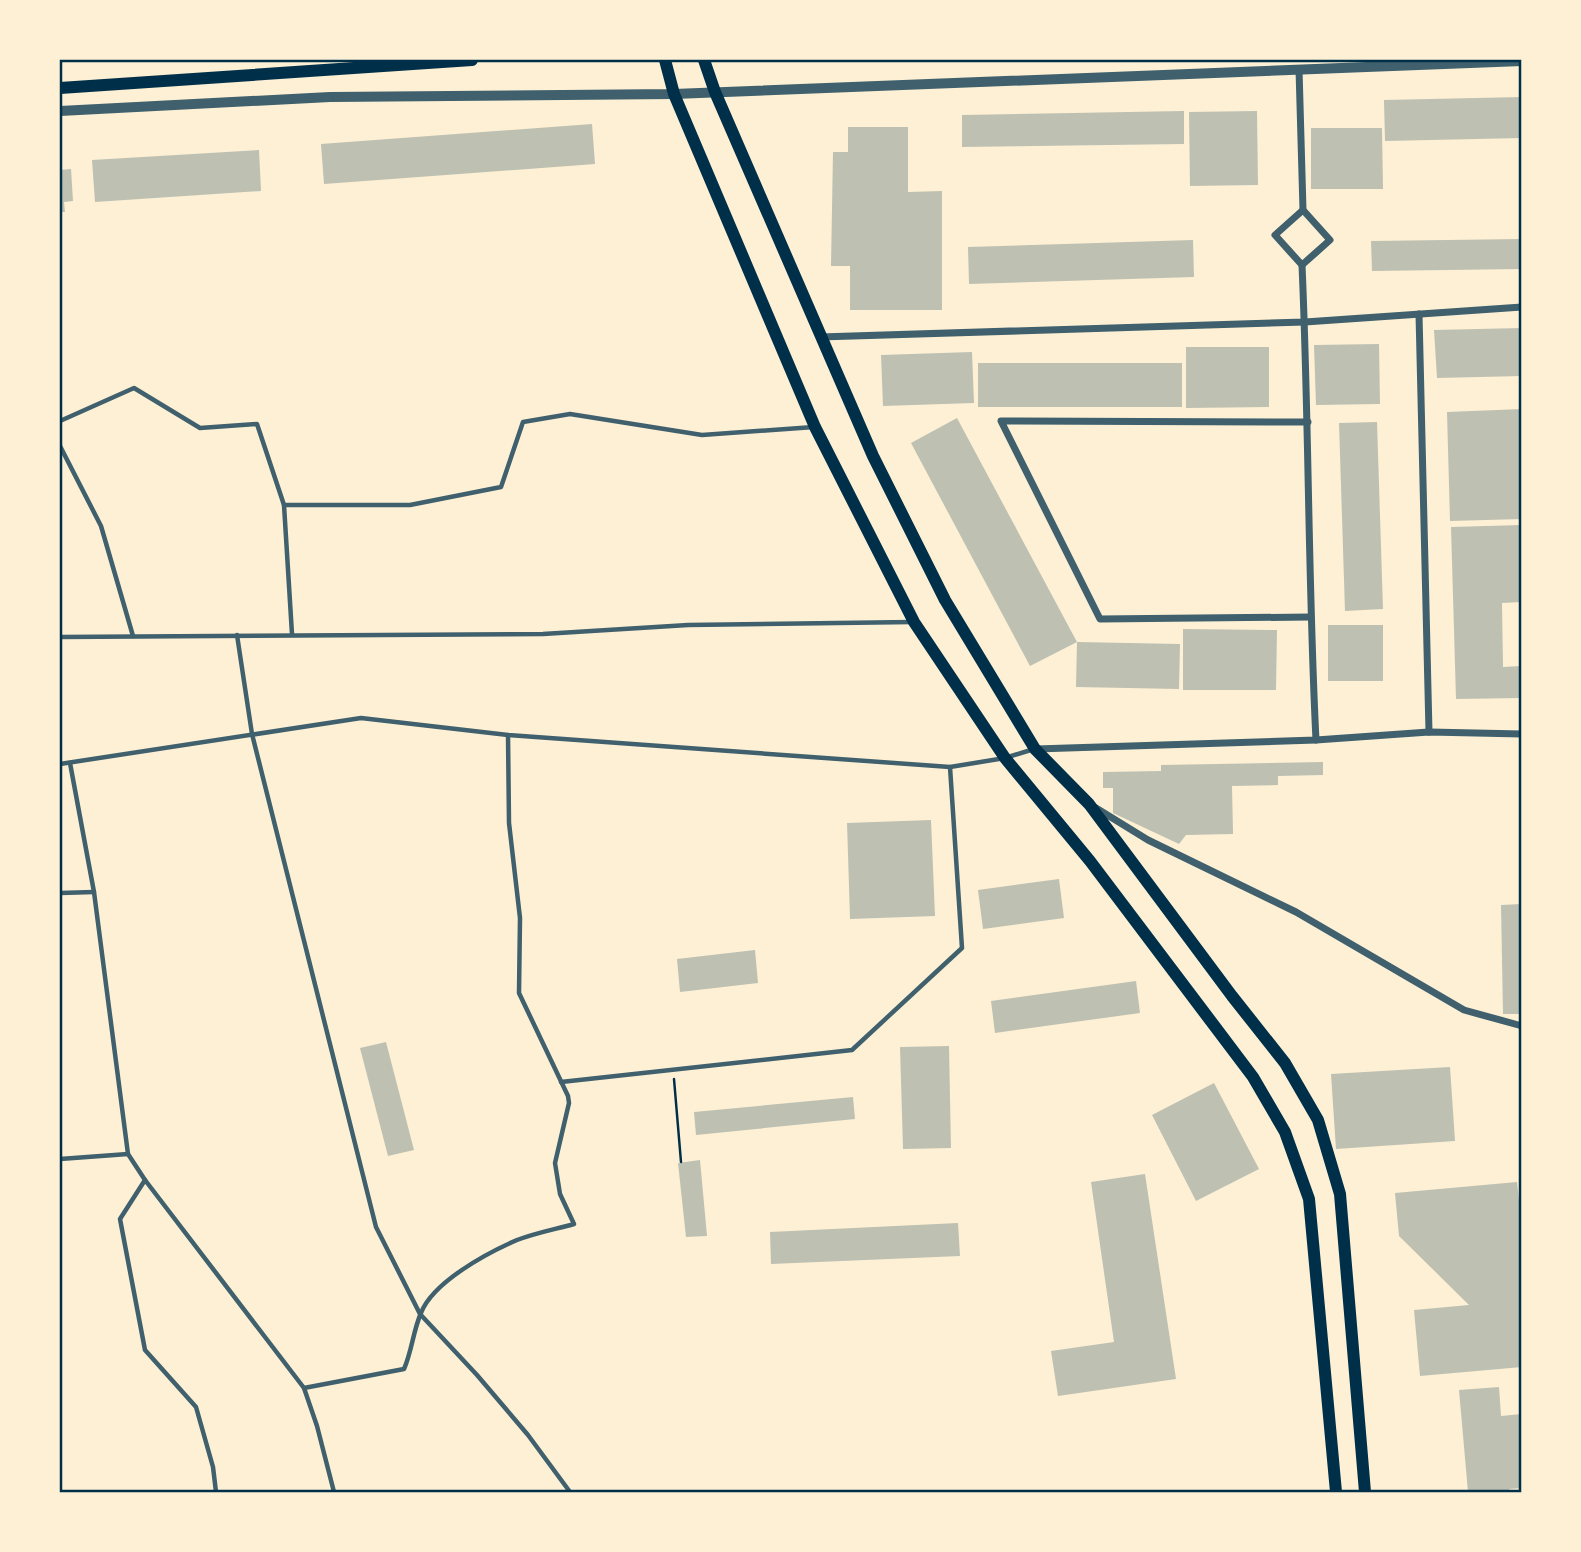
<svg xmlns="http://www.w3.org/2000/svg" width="1581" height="1552" font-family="Arial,sans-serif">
  <rect width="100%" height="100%" fill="#fdf0d5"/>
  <g fill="#bec0b2">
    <polygon points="1522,97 1522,138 1385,141 1384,100"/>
    <polygon points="1184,111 1184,144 962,147 962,115"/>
    <polygon points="1257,111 1258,185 1190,186 1189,112"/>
    <polygon points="592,124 595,164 324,184 321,144"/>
    <polygon points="848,127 908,127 908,192 942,191 942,310 850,310 850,266 831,266 833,152 848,152"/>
    <polygon points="1311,128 1382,128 1383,189 1311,189"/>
    <polygon points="259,150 261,191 95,202 92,160"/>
    <polygon points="71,169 73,201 64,202 65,212 60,212 60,170"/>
    <polygon points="1522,239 1522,269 1372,271 1371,241"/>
    <polygon points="1193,240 1194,277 969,284 968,247"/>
    <polygon points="1522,328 1522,376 1437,378 1434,330"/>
    <polygon points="1379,344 1380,404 1316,405 1314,345"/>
    <polygon points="1186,347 1269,347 1269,407 1186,408"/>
    <polygon points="972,352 974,403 883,406 881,355"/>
    <rect x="978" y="363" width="204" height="44"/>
    <polygon points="1522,409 1522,519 1450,521 1447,412"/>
    <polygon points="957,418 1077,642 1030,666 911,443"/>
    <polygon points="1377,422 1383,609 1345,611 1339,423"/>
    <polygon points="1522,525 1522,602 1502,603 1503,667 1522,666 1522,698 1456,699 1451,527"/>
    <rect x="1328" y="625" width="55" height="56"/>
    <polygon points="1183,629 1277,630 1276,690 1183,690"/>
    <polygon points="1077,642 1180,644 1179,689 1076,687"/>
    <polygon points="1323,762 1323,775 1278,776 1278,785 1232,786 1233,834 1186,835 1179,844 1113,813 1113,788 1103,788 1103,772 1161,771 1161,765"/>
    <polygon points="931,820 935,916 850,919 847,823"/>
    <polygon points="1059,879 1064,918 983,929 978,890"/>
    <polygon points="1522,904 1522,1014 1503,1014 1501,905"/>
    <polygon points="755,950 758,983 680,992 677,959"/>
    <polygon points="1136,981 1140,1013 995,1033 991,1001"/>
    <polygon points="386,1042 414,1150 388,1156 360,1048"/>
    <polygon points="949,1046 951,1148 903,1149 900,1047"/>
    <polygon points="1450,1067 1455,1141 1336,1149 1331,1074"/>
    <polygon points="1214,1083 1259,1169 1196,1201 1152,1115"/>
    <polygon points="853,1097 855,1119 696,1135 694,1112"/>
    <polygon points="700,1160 707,1236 686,1237 678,1163"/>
    <polygon points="1145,1174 1176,1379 1058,1396 1051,1351 1114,1342 1091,1182"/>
    <polygon points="1517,1182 1522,1229 1522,1367 1420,1376 1414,1310 1469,1305 1399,1236 1395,1193"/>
    <polygon points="958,1223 960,1256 771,1264 770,1232"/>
    <polygon points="1499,1387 1501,1416 1522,1414 1522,1488 1509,1489 1510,1492 1468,1492 1459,1390"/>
  </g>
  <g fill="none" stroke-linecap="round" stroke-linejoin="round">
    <polyline stroke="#003049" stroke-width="2.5" points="674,1079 681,1162"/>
    <g stroke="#3f606c" stroke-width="4.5">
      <polyline points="60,421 134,388 200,428 257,424 284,505 292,634"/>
      <polyline points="60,446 101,526 133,636"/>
      <polyline points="284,505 410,505 501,487 523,422 570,414 702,435 814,427"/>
      <polyline points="237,635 252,734 376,1227 420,1314 477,1375 528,1435 570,1492"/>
      <polyline points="60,637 543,634 688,625 913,622"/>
      <polyline points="70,763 94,892 128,1154 145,1180 304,1388 317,1426 334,1492"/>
      <polyline points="60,764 361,718 508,735 950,767 1005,758 1034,749"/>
      <polyline points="60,893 94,892"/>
      <polyline points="561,1082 852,1050 962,948 950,767"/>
      <polyline points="60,1159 128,1154"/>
      <polyline points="145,1180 120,1219 145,1350 196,1407 213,1467 216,1492"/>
      <path d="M 304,1388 L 404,1369 C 412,1351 413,1331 421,1313 C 433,1282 487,1253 517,1240 C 535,1233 556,1229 574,1224 L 560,1194 L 555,1163 L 569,1103 L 568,1096 L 519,993 L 520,918 L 509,823 L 508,735"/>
    </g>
    <g stroke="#3f606c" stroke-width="7">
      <polyline points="1299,69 1303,210"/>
      <polygon points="1303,210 1330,240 1302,265 1275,235"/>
      <path d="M 1302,265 C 1309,424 1308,582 1316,740"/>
      <polyline points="1419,314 1429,732"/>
      <polyline points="820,337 1305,322 1522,307"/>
      <polyline points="1308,422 1001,421 1100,619 1310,617"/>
      <polyline points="1036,749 1316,740 1429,732 1522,734"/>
      <polyline points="1096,808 1148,840 1296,912 1464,1010 1522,1026"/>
    </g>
    <polyline stroke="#3f606c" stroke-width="10" points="60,111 330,97 674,94 1522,61"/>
    <g stroke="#003049" stroke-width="12">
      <polyline points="665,60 674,94 815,427 914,622 1005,758 1090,861 1253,1077 1285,1132 1309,1199 1336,1492"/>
      <polyline points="704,60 715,92 873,456 945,600 1035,749 1089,804 1232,996 1285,1063 1318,1120 1340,1194 1365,1492"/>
    </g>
    <polyline stroke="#003049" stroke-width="12" points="60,88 472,60"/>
  </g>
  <rect width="1581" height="1552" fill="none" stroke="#fdf0d5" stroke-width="122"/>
  <rect x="61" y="61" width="1459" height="1430" fill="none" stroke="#003049" stroke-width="2.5"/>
</svg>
